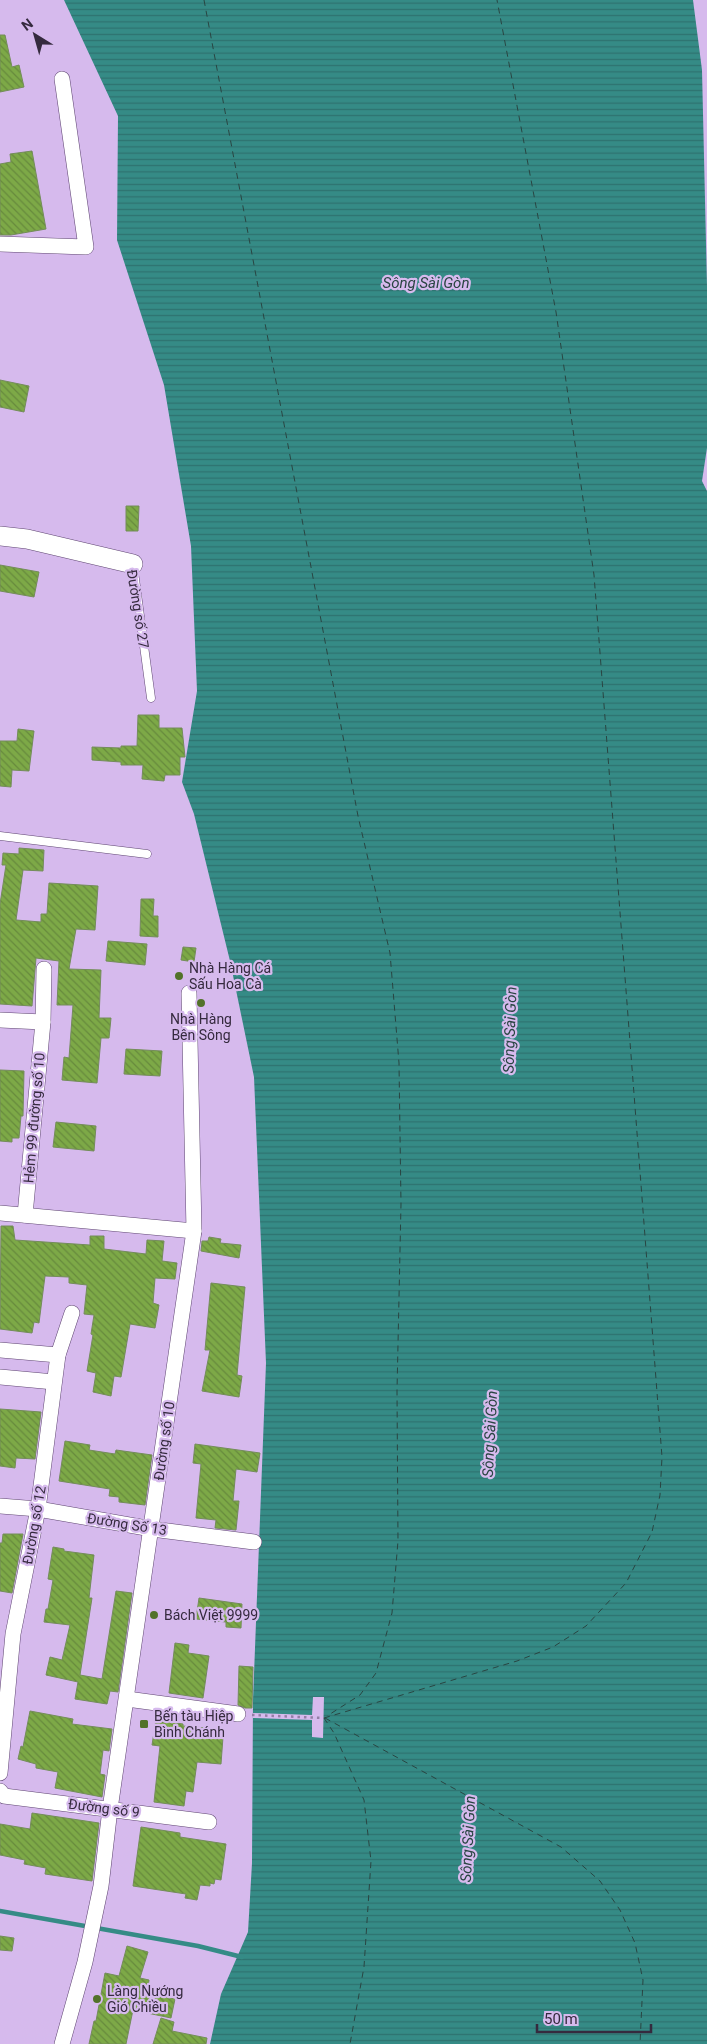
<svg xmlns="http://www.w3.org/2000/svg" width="707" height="2044" font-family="Roboto,sans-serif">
  <defs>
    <pattern id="water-rules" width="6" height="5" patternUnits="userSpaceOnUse" patternTransform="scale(1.25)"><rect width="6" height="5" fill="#358b86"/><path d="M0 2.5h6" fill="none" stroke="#2e726f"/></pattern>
    <pattern id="building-back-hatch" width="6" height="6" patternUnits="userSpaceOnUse" patternTransform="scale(1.25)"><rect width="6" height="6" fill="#7da947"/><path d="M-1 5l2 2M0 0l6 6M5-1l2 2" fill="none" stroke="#678a3d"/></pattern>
  </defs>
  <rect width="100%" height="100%" fill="#d6baed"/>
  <polygon fill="url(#water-rules)" points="64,0 693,0 702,70 707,286 707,448 702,481 707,491 707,2044 210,2044 221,1994 248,1932 252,1863 253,1700 266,1363 254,1077 230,961 194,814 182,782 197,691 191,546 164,385 117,240 118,116"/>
  <polygon fill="#d6baed" points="313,1697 324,1697 323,1738 312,1737 312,1720 253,1718 253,1713 312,1715"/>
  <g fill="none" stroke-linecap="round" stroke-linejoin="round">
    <polyline stroke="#358b86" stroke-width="4.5" points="0,1911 198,1946 242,1957"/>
    <g stroke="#294542" stroke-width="1" stroke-dasharray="6 5" stroke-linecap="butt">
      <polyline points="204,0 358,816 390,953 399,1063 401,1204 397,1391 398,1541 392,1613 376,1673 360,1695 327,1716"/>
      <polyline points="324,1718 517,1661 553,1647 586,1626 626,1583 652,1532 660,1495 662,1457 594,575 556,312 497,0"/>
      <polyline points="324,1718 334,1733 364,1800 371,1861 364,1967 350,2044"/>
      <polyline points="325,1718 561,1847 600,1881 620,1910 635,1943 643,1980 640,2044"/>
    </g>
  </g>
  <g fill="url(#building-back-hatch)" stroke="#748c5b">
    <polygon points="0,35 5,35 12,67 19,65 24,87 0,92"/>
    <polygon points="32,151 46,229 11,235 0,235 0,164 11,162 10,154"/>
    <polygon points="0,380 29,386 24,412 0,407"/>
    <polygon points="126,506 139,506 138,531 126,531"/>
    <polygon points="0,565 39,572 34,597 0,591"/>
    <polygon points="138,715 159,715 159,728 182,728 185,757 180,757 180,775 165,775 164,781 142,779 143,765 121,765 121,762 92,760 92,747 121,748 121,746 137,746"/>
    <polygon points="18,729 34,731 29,771 12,770 11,787 0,786 0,741 17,741"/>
    <polygon points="19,848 44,850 43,871 23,870 16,920 41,922 41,914 47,914 49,883 98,886 95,930 76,929 69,969 101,970 99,1018 111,1018 109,1038 101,1038 97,1083 62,1080 64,1057 69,1058 73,1005 57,1005 59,961 36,958 32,1006 0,1004 0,904 6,865 2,865 3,853 19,854"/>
    <polygon points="141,899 154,899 153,916 158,916 158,937 140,936"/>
    <polygon points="108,941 147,944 145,965 106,961"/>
    <polygon points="183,947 196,948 194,962 181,960"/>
    <polygon points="126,1049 162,1051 160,1076 124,1074"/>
    <polygon points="0,1070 24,1071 23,1116 21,1116 19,1138 12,1138 12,1142 0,1141"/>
    <polygon points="56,1122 96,1126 94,1151 53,1147"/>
    <polygon points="1,1226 13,1226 15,1240 90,1245 90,1236 104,1236 104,1249 146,1254 147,1240 164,1241 162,1261 177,1263 175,1279 155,1278 153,1303 159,1305 155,1328 130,1324 121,1377 114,1376 111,1396 93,1392 96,1373 87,1371 93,1335 91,1334 94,1315 84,1314 87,1285 69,1283 69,1277 45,1276 39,1323 34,1322 32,1333 0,1329"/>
    <polygon points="209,1237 221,1239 220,1243 241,1245 239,1258 201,1251 202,1241 208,1241"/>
    <polygon points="211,1283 245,1287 237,1375 242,1376 239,1397 202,1391 210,1350 205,1350"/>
    <polygon points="0,1409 41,1412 35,1459 16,1458 15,1468 0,1466"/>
    <polygon points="65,1441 90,1445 89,1450 115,1454 116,1450 152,1455 145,1505 119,1502 119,1497 109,1496 110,1489 59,1481"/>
    <polygon points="195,1444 260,1453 257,1472 236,1469 233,1501 239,1501 236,1530 215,1528 216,1520 196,1518 201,1464 193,1463"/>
    <polygon points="3,1534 23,1534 12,1593 0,1591 0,1543 2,1543"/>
    <polygon points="53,1547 64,1549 64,1551 94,1555 89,1598 92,1598 80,1675 102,1679 116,1591 132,1593 118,1692 110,1691 107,1704 75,1699 78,1682 46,1675 50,1657 62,1660 70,1625 44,1622 46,1609 48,1609 53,1580 48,1579"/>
    <polygon points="199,1598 242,1604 241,1628 226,1627 226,1622 196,1619"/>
    <polygon points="175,1643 189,1645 188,1653 209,1656 203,1698 169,1693"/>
    <polygon points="239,1666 253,1667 252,1708 245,1708 238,1705"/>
    <polygon points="30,1711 73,1719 72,1724 112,1729 109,1751 103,1750 100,1774 105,1775 102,1797 55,1788 58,1772 36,1768 36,1764 18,1759 21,1746 23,1747"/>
    <polygon points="156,1720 183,1724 183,1726 217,1729 216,1736 223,1737 221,1764 197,1762 193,1792 186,1791 184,1806 154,1802 160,1746 152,1745"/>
    <polygon points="32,1813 99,1823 92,1881 45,1874 46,1868 24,1864 25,1860 0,1855 0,1824 30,1829"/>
    <polygon points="141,1827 180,1833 180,1837 226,1844 221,1880 215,1879 214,1884 210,1883 210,1886 200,1885 197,1900 185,1898 186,1894 133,1886"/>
    <polygon points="0,1936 14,1938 12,1951 0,1950"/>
    <polygon points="127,1946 148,1952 140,1978 149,1980 148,1988 155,1995 175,1999 171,2018 133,2010 126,2044 89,2044 94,2021 96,2021 105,1973 119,1976"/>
    <polygon points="161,2018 174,2022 172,2031 207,2038 206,2044 153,2044"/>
  </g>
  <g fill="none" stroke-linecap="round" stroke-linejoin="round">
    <defs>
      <g id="service">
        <polyline points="133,564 151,698"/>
        <polyline points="0,836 147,854"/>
      </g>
      <g id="minor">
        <polyline points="0,244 86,247 62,79"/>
        <polyline points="0,1020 43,1022"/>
        <polyline points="0,1213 194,1231"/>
        <polyline points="25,1215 43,1022 44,969"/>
        <polyline points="0,1350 58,1355"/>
        <polyline points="0,1377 54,1382"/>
        <polyline points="0,1506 38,1509 152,1529 254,1542"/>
        <polyline points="127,1699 238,1714"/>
        <polyline points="0,1773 13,1634 38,1509 58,1355 72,1313"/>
        <polyline points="0,1791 4,1796 209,1822"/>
        <polyline points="62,2044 85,1962 101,1886 110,1809 194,1231 189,993"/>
      </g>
      <polyline id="tertiary" points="0,536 27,539 133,564"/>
    </defs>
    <use href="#service" stroke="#5f4672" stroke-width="9"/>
    <use href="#minor" stroke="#5f4672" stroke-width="16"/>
    <use href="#tertiary" stroke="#5f4672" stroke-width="20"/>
    <polyline stroke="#947fa6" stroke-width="2.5" stroke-dasharray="2.5 4" stroke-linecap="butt" points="252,1715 324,1718"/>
    <use href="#service" stroke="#fff" stroke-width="8"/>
    <use href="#minor" stroke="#fff" stroke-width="15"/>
    <use href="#tertiary" stroke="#fff" stroke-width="19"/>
  </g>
  <g fill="#527229" stroke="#d6baed" stroke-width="2">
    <circle cx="179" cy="976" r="5"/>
    <circle cx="201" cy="1003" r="5"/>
    <circle cx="154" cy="1615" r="5"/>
    <rect x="139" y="1719" width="10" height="10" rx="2.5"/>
    <circle cx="97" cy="1999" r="5"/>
  </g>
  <g text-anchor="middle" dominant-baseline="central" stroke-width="4.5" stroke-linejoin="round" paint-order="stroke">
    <g font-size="14" fill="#352a3e" stroke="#d6baed">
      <text transform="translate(138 609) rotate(81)">Đường số 27</text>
      <text transform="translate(34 1118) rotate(-85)">Hẻm 99 đường số 10</text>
      <text transform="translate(164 1441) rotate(-82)">Đường số 10</text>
      <text transform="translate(127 1524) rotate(9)">Đường Số 13</text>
      <text transform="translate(34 1525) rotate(-80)">Đường số 12</text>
      <text transform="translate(104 1808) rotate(7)">Đường số 9</text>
    </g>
    <g font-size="14" fill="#352a3e" stroke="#d6baed" text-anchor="start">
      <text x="189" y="968">Nhà Hàng Cá<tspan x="189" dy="16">Sấu Hoa Cà</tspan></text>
      <text x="201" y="1019" text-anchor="middle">Nhà Hàng<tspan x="201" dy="16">Bên Sông</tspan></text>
      <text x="164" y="1615">Bách Việt 9999</text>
      <text x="154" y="1716">Bến tàu Hiệp<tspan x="154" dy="16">Bình Chánh</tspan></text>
      <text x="107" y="1991">Làng Nướng<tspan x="107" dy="16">Gió Chiều</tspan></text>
    </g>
    <g font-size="15" font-style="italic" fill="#294542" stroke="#d6baed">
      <text x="426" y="283">Sông Sài Gòn</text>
      <text transform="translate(510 1030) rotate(-88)">Sông Sài Gòn</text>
      <text transform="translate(490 1434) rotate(-87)">Sông Sài Gòn</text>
      <text transform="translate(468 1839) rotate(-87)">Sông Sài Gòn</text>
    </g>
  </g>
  <g transform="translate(35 35) rotate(323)" stroke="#d6baed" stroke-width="4" paint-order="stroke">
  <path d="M0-4L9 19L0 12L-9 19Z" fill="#352a3e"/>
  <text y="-8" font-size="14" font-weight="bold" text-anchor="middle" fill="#352a3e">N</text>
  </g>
  <path d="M537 2024v8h114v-8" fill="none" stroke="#352a3e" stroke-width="2.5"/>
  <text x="544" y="2024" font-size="15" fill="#352a3e" stroke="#d6baed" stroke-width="4" paint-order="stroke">50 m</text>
</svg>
